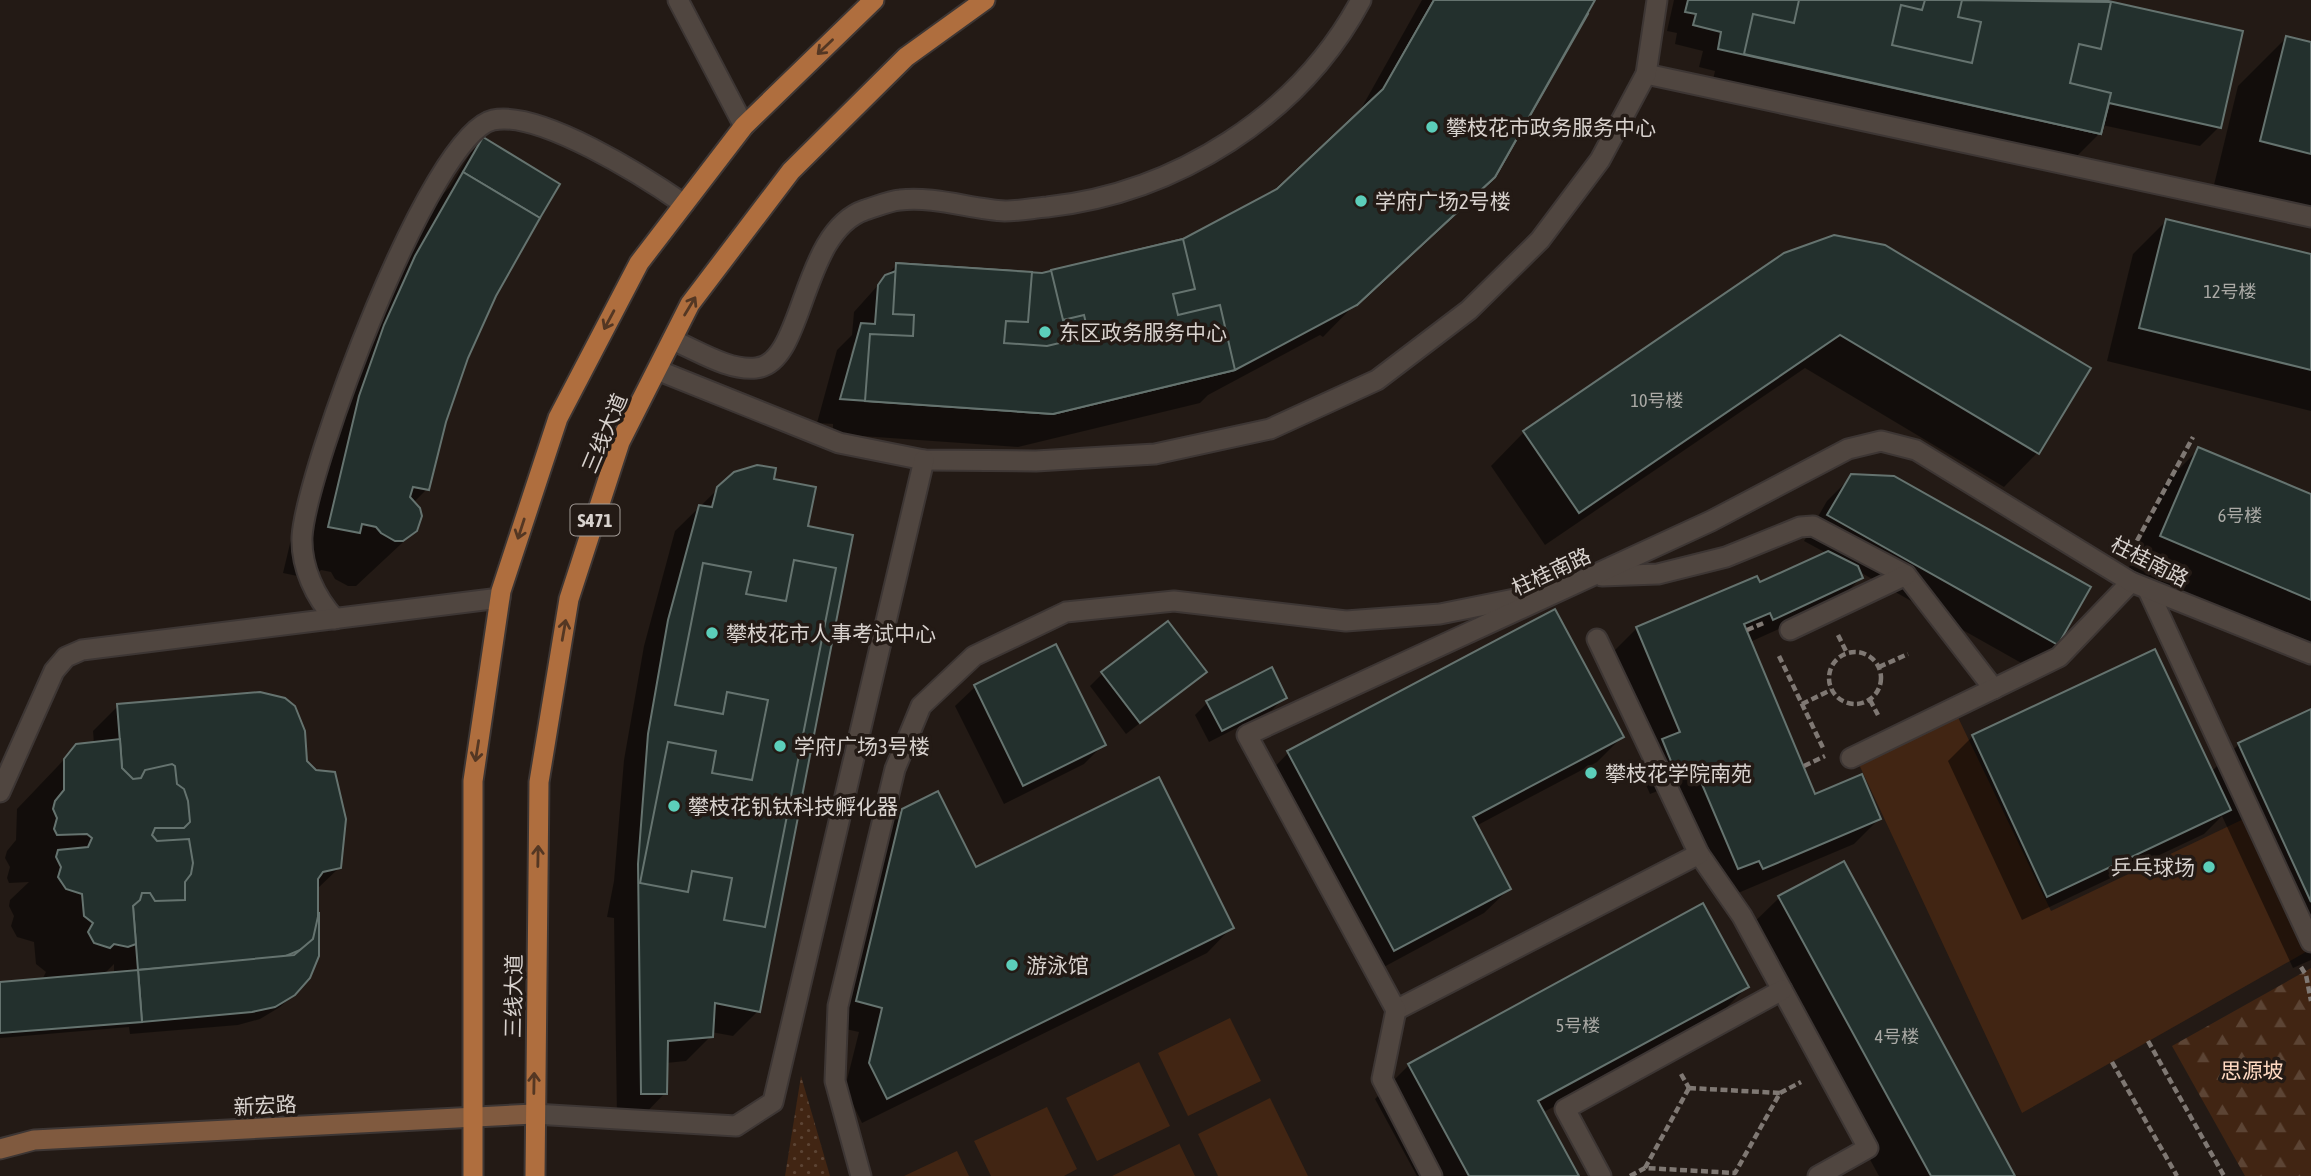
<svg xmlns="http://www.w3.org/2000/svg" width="2311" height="1176" font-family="'Asap Condensed','Noto Sans SC',sans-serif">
  <defs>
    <pattern id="forest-firs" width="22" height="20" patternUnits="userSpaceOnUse" patternTransform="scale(1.75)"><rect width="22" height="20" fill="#412513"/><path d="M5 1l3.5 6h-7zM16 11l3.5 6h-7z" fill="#5c4434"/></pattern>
    <pattern id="garden-dots" width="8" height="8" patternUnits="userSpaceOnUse" patternTransform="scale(1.75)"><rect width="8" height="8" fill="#412513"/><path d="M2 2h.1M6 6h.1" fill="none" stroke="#5c4434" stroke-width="1.8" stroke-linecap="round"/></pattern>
  </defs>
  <rect width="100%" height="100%" fill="#231a15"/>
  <g fill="#412513">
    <polygon points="1954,709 2051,911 2252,815 2311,949 2022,1113 1855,756"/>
    <polygon points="1230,1018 1261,1081 1188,1116 1158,1053"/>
    <polygon points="1139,1062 1170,1126 1097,1161 1066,1098"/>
    <polygon points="1270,1098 1308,1176 1218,1176 1198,1134"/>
    <polygon points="1047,1107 1077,1169 1064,1176 991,1176 974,1141"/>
    <polygon points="1179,1143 1195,1176 1112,1176 1179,1144"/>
    <polygon points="957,1151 969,1176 904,1176"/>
  </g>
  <polygon fill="url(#forest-firs)" points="2311,968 2311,1176 2245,1176 2172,1046"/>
  <polygon fill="url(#garden-dots)" points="801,1076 830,1176 785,1176"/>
  <g fill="#0007" fill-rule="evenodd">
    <path d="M 1422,0 L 1593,0 L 1362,297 L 1323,337 L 1320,335 L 1208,395 L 1200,403 L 1018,447 L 833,434 L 833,424 L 817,423 L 837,350 L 852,335 L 854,312 L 897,264 L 1032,274 L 1184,241 L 1278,190 L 1357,116 ZM 859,338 L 856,351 L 850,356 L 854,343 Z"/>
    <polygon points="1674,0 2096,0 2219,127 2200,146 2102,125 2100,133 2066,167 1711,88 1715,71 1699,67 1703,51 1675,44 1677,33 1667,31"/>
    <polygon points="2286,38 2311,44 2311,213 2213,189 2238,86"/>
    <polygon points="483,140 494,295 466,358 444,421 427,489 413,503 416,530 356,586 348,586 335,579 331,572 321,570 312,579 283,573 314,443 338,373 369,304 417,220 450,187 471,152"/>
    <polygon points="2167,220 2311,256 2311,411 2107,361 2133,254"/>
    <polygon points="1785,254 2089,369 2037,453 2004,487 1805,368 1545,545 1491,466 1524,432"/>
    <polygon points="2199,449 2311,496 2311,647 2128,570 2165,483"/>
    <polygon points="1852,476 2088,588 2057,644 2032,669 1858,571 1861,578 1836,603 1750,642 1814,796 1879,819 1854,844 1738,893 1734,884 1713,893 1668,787 1650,794 1638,766 1653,751 1612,653 1637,628 1759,584 1826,553 1804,541 1827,501"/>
    <polygon points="772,480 806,527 758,1011 733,1036 711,1032 711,1036 686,1061 666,1063 665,1093 641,1118 617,1118 614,918 607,917 614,881 624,760 644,646 675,531 719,488"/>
    <polygon points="1055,646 1104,744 1084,764 1004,804 955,706 975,687"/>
    <polygon points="1205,672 1126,734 1090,686 1103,673"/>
    <polygon points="1285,697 1272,710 1209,742 1195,715 1208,702"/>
    <path d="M 118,706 L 306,761 L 340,867 L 316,890 L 294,994 L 280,1007 L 260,1019 L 238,1025 L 130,1034 L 129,1027 L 0,1038 L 0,983 L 42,980 L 46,972 L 36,964 L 34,942 L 17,937 L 11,926 L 14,916 L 9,906 L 10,900 L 29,882 L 9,883 L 7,878 L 10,867 L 5,858 L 7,851 L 16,840 L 17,809 L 77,746 L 94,744 L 93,731 ZM 114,964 L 114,974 L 103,975 Z"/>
    <polygon points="2311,711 2311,960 2293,968 2222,816 2204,834 2022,920 1948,761 1973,736 2211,772 2239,744"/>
    <polygon points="1622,737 1597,762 1476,826 1509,889 1484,913 1369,975 1264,778 1288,753"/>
    <polygon points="903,810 976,869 1231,928 1207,953 862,1123 845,1088 859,1032 832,1026 878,835"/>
    <polygon points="1843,863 2013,1176 1879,1176 1745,931 1779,898"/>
    <polygon points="1747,987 1713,1021 1542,1113 1577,1176 1417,1176 1375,1099 1409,1065"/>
  </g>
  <g fill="#23302d" stroke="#65736f" stroke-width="2">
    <polygon points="1434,0 1493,0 1489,7 1507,18 1518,0 1563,0 1588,14 1495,177 1357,305 1311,256 1342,226 1328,211 1312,226 1277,189 1376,96 1411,133 1395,148 1410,164 1441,135 1462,97 1444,87 1433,106 1388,81"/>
    <polygon points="1434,0 1595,0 1495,177 1357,305 1235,370 1053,414 840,399 861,323 875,324 878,285 885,275 896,271 896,263 1042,273 1183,239 1277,189 1383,89"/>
    <polygon points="1688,0 2104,0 2243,31 2221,128 2109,103 2101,134 1718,49 1721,32 1693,25 1696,14 1685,12"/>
    <polygon points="1799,0 1925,0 1922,10 1901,5 1892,45 1972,63 1981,22 1958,17 1962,0 2111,2 2101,49 2079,44 2070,83 2111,93 2101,134 1744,54 1753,14 1794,23"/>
    <polygon points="2286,36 2311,42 2311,154 2260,141"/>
    <polygon points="483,137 560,184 540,218 463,172"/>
    <polygon points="463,172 540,218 496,296 468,358 446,422 429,490 413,487 410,497 420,508 422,516 417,531 403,541 395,541 381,533 376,527 362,524 360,533 328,527 359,396 384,325 415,256"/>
    <polygon points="2166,219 2311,254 2311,370 2139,328"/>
    <polygon points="1834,235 1885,245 2091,368 2039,454 1840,335 1579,513 1523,431 1784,253"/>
    <polygon points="1183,239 1195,289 1173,294 1178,315 1220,305 1235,370 1053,414 865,401 870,334 913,336 914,315 893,314 896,263 1032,272 1028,322 1006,321 1004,343 1047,346 1089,336 1084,315 1063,320 1051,270"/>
    <polygon points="2198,447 2311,494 2311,600 2160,536"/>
    <polygon points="757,465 776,468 774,479 816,487 808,526 853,535 760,1012 715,1003 713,1037 668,1041 667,1094 641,1094 638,864 648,734 668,620 699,505 712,507 717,487 734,472"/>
    <polygon points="1851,474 1894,476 2091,587 2058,645 1827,515"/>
    <polygon points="1828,551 1858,566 1863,578 1773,620 1770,613 1744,624 1815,794 1862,774 1881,819 1763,869 1759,861 1738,869 1693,763 1675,771 1662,739 1680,732 1636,627 1757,576 1760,582"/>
    <polygon points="794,560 836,568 765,927 724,920 732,878 692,871 688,892 640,883 668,742 716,751 712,773 752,780 768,700 727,692 723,714 675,705 703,563 751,572 746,594 786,601"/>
    <polygon points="1555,609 1624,737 1473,817 1511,889 1394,951 1287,751"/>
    <polygon points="1168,621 1207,672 1140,723 1101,672"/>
    <polygon points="1056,644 1106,745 1023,786 974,685"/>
    <polygon points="2155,649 2231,810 2047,897 1972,735"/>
    <polygon points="1272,667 1287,698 1222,731 1206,701"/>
    <polygon points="260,692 285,698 295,706 305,731 307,761 316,770 335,772 346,819 341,868 323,872 318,879 318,926 313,939 305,948 281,958 138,970 117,704"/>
    <polygon points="2311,709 2311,902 2238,743"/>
    <polygon points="120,739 122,768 133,779 141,778 145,770 172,764 175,766 177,784 184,789 188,801 190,822 184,828 155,828 152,835 157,841 189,839 193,863 191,874 185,882 185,900 155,901 150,893 142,893 140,900 133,906 136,944 128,947 114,944 110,948 94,943 88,932 93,923 84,916 82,894 66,889 58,877 61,867 56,857 58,850 88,847 92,838 87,834 57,835 54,829 57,818 53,809 55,801 64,790 64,759 76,744"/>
    <polygon points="1159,777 1234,928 887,1099 869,1063 882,1008 856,1001 902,809 938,791 976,867"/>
    <polygon points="1844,861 2015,1176 1931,1176 1778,896"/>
    <polygon points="1703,903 1749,987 1538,1101 1579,1176 1469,1176 1408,1064"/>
    <polygon points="319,912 319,956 310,978 295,995 275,1007 252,1012 142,1022 138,970 294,955 313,939"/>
    <polygon points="138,970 142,1022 0,1033 0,982"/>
  </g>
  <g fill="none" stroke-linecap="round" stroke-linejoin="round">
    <defs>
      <g id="service">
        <polyline points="678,0 744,126"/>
        <polyline points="1646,74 2311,217"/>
        <path d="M 672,340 C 697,350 728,371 756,368 C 805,364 800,232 865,210 C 875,207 889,201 900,200 C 934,196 971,209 1005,211 C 1019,211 1034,208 1047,207 C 1176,193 1300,115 1361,0"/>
        <polyline points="657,370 839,443 924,460 1036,461 1155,454 1270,429 1377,380 1469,310 1540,240 1600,160 1646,74 1657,0"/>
        <polyline points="1602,576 1658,574 1726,557 1800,527 1813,526 1906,575 1994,689"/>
        <polyline points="2148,590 2311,942"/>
        <path d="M 335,619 C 315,597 301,567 302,537 C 306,470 430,134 493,120 C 540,110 645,177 684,204"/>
        <polyline points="1790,630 1906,575"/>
        <polyline points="1851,758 2059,657 2131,582"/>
        <polyline points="0,792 54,671 66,657 82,650 500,598"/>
        <polyline points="1699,854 1742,916 1868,1148 1818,1176"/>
        <polyline points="1396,1010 1699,854 1597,639"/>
        <polyline points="534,1114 736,1126 773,1102 924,460"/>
        <polyline points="861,1176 835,1081 838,1006 895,769 921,706 974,656 1066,612 1174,601 1346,621 1440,614 1535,595"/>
        <polyline points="1432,1176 1382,1079 1396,1010 1247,735 1711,521 1848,449 1881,441 1916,450 2131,582 2311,654"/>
        <polyline points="1601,1176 1565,1109 1782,990"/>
      </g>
      <polyline id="secondary" points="0,1149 34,1140 534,1114"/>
      <g id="primary">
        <polyline points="473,1176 473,781 501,591 558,418 639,263 744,126 874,0"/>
        <polyline points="535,1176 539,782 569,599 620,442 690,304 791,171 906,57 985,0"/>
      </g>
    </defs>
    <use href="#service" stroke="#3d3634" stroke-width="23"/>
    <use href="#secondary" stroke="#3d3634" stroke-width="23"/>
    <use href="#primary" stroke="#3d3634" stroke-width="23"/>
    <g stroke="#7f7873" stroke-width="4.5" stroke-dasharray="7 3.5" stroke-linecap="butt">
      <polyline points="2132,550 2193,437"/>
      <polyline points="1747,630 1766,622"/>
      <polyline points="1838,635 1847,653"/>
      <circle cx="1855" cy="678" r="26"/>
      <polyline points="1779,656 1824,750"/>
      <polyline points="1879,667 1908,654"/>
      <polyline points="1870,700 1878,715"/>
      <polyline points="1802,704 1831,690"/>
      <polyline points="1804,766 1825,756"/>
      <polyline points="2301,967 2306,975 2311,1001"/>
      <polyline points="2148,1041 2224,1176"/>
      <polyline points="2112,1062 2177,1176"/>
      <polyline points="1681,1074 1689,1088"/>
      <polygon points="1689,1088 1780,1093 1735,1173 1645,1168"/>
      <polyline points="1780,1093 1801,1082"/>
      <polyline points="1630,1176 1645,1168"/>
    </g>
    <use href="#service" stroke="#504640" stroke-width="19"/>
    <use href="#secondary" stroke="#805a3f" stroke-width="19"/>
    <use href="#primary" stroke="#af6e3e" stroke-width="19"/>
  </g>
  <defs><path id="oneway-shaft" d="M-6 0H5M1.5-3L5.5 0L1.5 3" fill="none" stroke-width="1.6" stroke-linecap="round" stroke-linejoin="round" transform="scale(1.75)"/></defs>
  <g stroke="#543723">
    <use href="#oneway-shaft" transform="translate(825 47) rotate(136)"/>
    <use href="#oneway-shaft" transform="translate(690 306) rotate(-59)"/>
    <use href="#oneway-shaft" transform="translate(609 320) rotate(118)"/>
    <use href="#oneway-shaft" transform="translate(521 529) rotate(108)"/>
    <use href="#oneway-shaft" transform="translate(564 630) rotate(-80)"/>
    <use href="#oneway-shaft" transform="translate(477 751) rotate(99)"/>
    <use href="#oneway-shaft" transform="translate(538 856) rotate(-89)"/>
    <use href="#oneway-shaft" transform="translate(534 1083) rotate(-89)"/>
  </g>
  <g fill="#5cceba" stroke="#231a15" stroke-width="2.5">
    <circle cx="1432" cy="127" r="7"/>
    <circle cx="1361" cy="201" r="7"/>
    <circle cx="1045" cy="332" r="7"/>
    <circle cx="712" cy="633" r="7"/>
    <circle cx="780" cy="746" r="7"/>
    <circle cx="1591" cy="773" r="7"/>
    <circle cx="674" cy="806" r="7"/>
    <circle cx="2209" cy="867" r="7"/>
    <circle cx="1012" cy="965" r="7"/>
  </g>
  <g text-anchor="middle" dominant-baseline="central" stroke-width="7" stroke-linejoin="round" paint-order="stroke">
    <g font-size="18" fill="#abaaa6">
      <text x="2230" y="291">12号楼</text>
      <text x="1657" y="400">10号楼</text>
      <text x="2240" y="515">6号楼</text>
      <text x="1578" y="1025">5号楼</text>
      <text x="1897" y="1036">4号楼</text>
    </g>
    <rect fill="#231a15" stroke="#a29b96" stroke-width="2" x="570.5" y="504.5" width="49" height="31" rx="5"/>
    <g font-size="19" font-weight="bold" fill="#d8d2ce">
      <text x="595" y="520">S471</text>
    </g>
    <g font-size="21" fill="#d8d2ce" stroke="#231a15" text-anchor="start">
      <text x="1446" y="127">攀枝花市政务服务中心</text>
      <text x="1375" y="201">学府广场2号楼</text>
      <text x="1059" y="332">东区政务服务中心</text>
      <text x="726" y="633">攀枝花市人事考试中心</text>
      <text x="794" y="746">学府广场3号楼</text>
      <text x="1605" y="773">攀枝花学院南苑</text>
      <text x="688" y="806">攀枝花钒钛科技孵化器</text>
      <text x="2195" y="867" text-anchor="end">乒乓球场</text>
      <text x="1026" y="965">游泳馆</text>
    </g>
    <g font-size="21" fill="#d8d2ce" stroke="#231a15">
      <text transform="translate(604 433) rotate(-67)">三线大道</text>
      <text transform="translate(2150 561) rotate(27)">柱桂南路</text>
      <text transform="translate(1551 571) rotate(-25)">柱桂南路</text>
      <text transform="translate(513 996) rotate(-89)">三线大道</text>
      <text transform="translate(265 1105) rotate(-3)">新宏路</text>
    </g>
    <g font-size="21" fill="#ffd9c2" stroke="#231a15">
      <text x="2252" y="1070">思源坡</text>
    </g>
  </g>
</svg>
